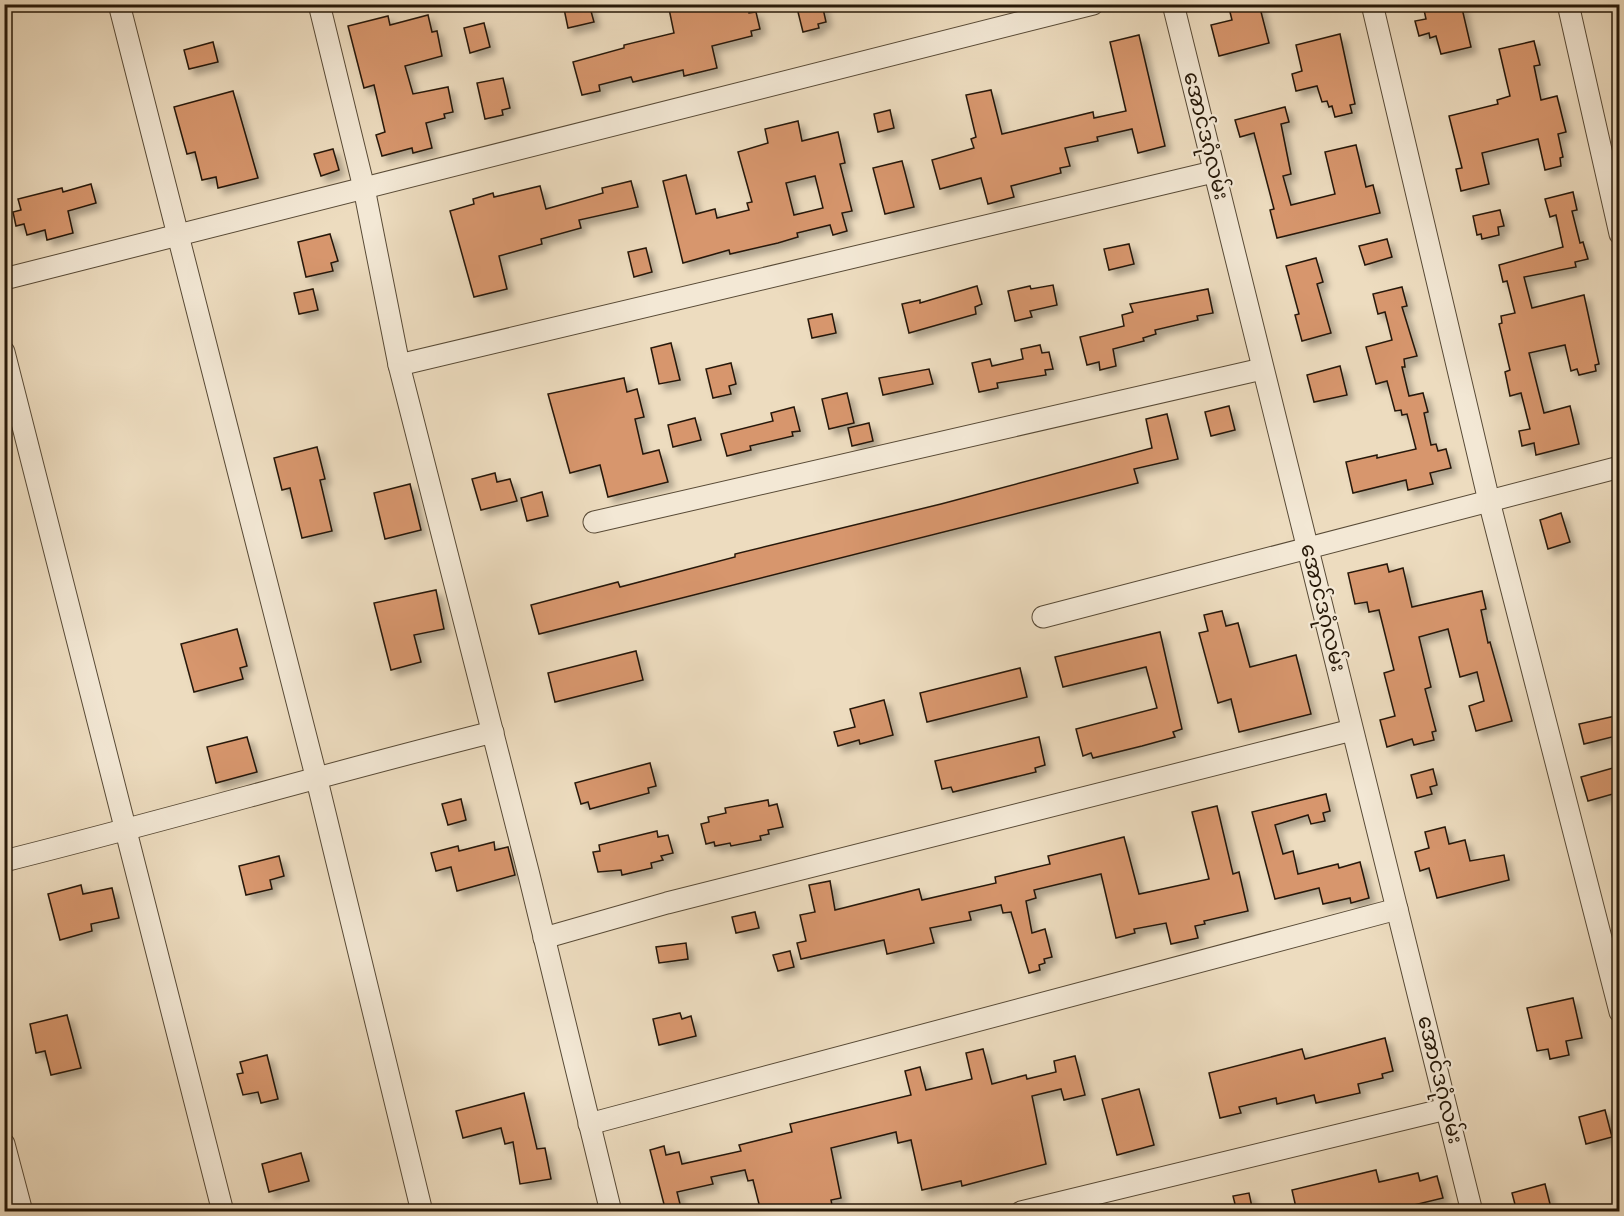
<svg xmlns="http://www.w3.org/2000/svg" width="1624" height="1216" font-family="'IM FELL English','Noto Sans Myanmar',serif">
  <defs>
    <filter id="shadow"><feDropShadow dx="5.5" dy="5.5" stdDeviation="3" flood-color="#0004"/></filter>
  </defs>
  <rect width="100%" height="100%" fill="#eddcbf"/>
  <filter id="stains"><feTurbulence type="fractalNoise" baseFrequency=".00333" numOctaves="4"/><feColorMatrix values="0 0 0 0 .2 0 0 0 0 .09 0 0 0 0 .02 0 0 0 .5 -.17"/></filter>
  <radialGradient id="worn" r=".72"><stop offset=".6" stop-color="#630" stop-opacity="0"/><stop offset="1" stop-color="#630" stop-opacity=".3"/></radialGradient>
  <g fill="#d7966d" stroke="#271909" stroke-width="1.5" fill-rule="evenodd" filter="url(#shadow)">
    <polygon points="563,4 589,4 594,22 568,28"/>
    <polygon points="668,4 748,4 749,13 756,12 760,29 751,31 752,36 712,46 717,68 684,76 683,70 633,82 631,77 599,85 600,91 582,95 573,62 624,48 624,45 674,33"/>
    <polygon points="796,4 822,4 826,22 818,24 819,28 803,32"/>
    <polygon points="1228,4 1259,4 1269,43 1219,56 1211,25 1232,20"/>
    <polygon points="1447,4 1461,4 1471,47 1441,54 1436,36 1430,38 1429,33 1419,36 1415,21 1426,19 1424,10"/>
    <polygon points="428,15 432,32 437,31 442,56 405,66 413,94 448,87 453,112 444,114 445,118 426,123 432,148 413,153 412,148 382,156 376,135 385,132 374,85 364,88 348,26 388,16 390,25"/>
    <polygon points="484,23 490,47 470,53 464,28"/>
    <polygon points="1340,34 1355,104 1350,105 1352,113 1335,117 1332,106 1329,107 1327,101 1322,102 1317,86 1296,91 1292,74 1302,71 1296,45"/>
    <polygon points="1139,35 1165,146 1138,153 1132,129 1097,137 1098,141 1065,148 1070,166 1060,168 1061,173 1011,186 1014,197 988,204 981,178 940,189 932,160 974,148 971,139 976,137 966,95 991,90 1002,134 1093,112 1094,118 1126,111 1110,42"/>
    <polygon points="1534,41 1540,65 1534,66 1541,100 1557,96 1566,132 1558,134 1563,157 1560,158 1561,166 1545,170 1538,139 1482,153 1489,184 1461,191 1456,169 1462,168 1449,116 1498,104 1497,100 1510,96 1499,49"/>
    <polygon points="213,42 218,62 189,69 184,50"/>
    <polygon points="503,78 510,108 502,110 503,115 485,119 477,83"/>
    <polygon points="233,91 258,178 218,188 216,177 202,180 195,152 187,154 174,107"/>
    <polygon points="1285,107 1289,122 1281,124 1291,174 1283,176 1291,205 1335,194 1325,152 1356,145 1366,187 1373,185 1380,213 1277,238 1270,210 1274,209 1254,133 1240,137 1235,120"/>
    <polygon points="890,110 894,128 878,132 874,114"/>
    <path d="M 798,121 L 802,141 L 838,132 L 845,163 L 840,164 L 852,211 L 842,213 L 847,231 L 833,235 L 830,225 L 797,233 L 798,237 L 778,243 L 730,254 L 729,250 L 683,263 L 663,181 L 686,175 L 696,214 L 715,209 L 717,218 L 749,210 L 747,203 L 752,202 L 738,152 L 768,143 L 765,129 ZM 815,176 L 823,208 L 794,215 L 786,183 Z"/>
    <polygon points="333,149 339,170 321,176 314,154"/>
    <polygon points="902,161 914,207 885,214 873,168"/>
    <polygon points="631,181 638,207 579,220 581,228 541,239 542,244 499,256 507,289 474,297 450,211 474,204 473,199 493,193 494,197 540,186 546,209 603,193 602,188"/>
    <polygon points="91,184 96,203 68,211 73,233 47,240 45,230 27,235 24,224 16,226 13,212 21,210 18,199 62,188 63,192"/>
    <polygon points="1573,192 1577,210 1572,211 1580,243 1583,242 1588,259 1575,262 1576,267 1524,277 1532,308 1584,295 1599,364 1595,365 1596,371 1579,375 1577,369 1571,371 1565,345 1529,353 1544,413 1570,406 1579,444 1536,455 1534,443 1522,446 1519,431 1530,429 1521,393 1510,396 1505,372 1510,370 1499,324 1502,323 1501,316 1515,313 1507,281 1503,282 1499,265 1563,247 1556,215 1550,217 1545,199"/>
    <polygon points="1500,210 1504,226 1498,227 1499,235 1482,239 1481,234 1477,235 1473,216"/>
    <polygon points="330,234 338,261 331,263 333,271 306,277 298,242"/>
    <polygon points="1387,239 1392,257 1365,265 1359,246"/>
    <polygon points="1129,244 1134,264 1109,270 1104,249"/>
    <polygon points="646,248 652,272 634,277 628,252"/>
    <polygon points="1316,258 1323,282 1317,284 1331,333 1302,341 1295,315 1299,314 1286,266"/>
    <polygon points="1053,285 1057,305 1030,311 1032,317 1015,321 1008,291 1030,286 1031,289"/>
    <polygon points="977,286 982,304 975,307 976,314 909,333 902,304 920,300 920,303"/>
    <polygon points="1402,287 1407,306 1402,307 1417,356 1404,359 1405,367 1402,367 1409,396 1423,393 1428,412 1424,413 1431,445 1436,444 1438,451 1446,449 1451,468 1430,473 1433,484 1408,490 1406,480 1353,493 1346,462 1377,455 1377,458 1416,449 1407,414 1402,415 1401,410 1395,411 1387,381 1376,384 1366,347 1392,340 1385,312 1378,314 1373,294"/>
    <polygon points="313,289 318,310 299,314 294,293"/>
    <polygon points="1208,289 1213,313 1197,316 1198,320 1155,330 1156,334 1143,338 1144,341 1113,349 1116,366 1100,370 1099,362 1087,365 1080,337 1124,326 1122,315 1133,312 1130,304"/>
    <polygon points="832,314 836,333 812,338 808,319"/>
    <polygon points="671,343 680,380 659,384 651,348"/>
    <polygon points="1040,345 1042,353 1049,352 1053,369 1045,370 1046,375 997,383 998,388 979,392 972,363 990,359 992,366 1023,359 1021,349"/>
    <polygon points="731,363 736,384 729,386 731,394 713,398 706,369"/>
    <polygon points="1340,366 1347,395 1314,402 1307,375"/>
    <polygon points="929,369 933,384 883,395 879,378"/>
    <polygon points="624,378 627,392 637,389 644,417 635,419 643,454 659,450 668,482 608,497 600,465 570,473 548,394"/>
    <polygon points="847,393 854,423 829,429 822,399"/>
    <polygon points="1229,406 1235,430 1211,436 1205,412"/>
    <polygon points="794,407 800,431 792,432 793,436 750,446 751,450 727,456 721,434 773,421 771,413"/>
    <polygon points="1167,414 1178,459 1134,469 1138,483 539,634 531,605 618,582 620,587 735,557 735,554 941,504 1152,448 1146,419"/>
    <polygon points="695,418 701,440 673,447 668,425"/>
    <polygon points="869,423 873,441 852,446 848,428"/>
    <polygon points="317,447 325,479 320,480 332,531 302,538 290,488 282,490 274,458"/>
    <polygon points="495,473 497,482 510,479 517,501 481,510 472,479"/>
    <polygon points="410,484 421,530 385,539 374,493"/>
    <polygon points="542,492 548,516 527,521 521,498"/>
    <polygon points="1561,513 1570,542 1548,549 1540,520"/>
    <polygon points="1387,564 1389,572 1403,568 1412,607 1482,591 1486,609 1481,610 1488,643 1490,642 1512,721 1476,731 1469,706 1484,701 1477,672 1460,677 1448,629 1419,637 1431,687 1425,689 1436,731 1432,732 1434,740 1414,745 1412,739 1387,747 1380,720 1395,716 1384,673 1394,670 1379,610 1369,612 1367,602 1355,604 1348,573"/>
    <polygon points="436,590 444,629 414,635 421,662 391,670 374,603"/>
    <polygon points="1222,611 1226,626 1238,623 1250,667 1296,655 1311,714 1239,732 1231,699 1218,703 1199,633 1208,631 1204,615"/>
    <polygon points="237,629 247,666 240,668 243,679 194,692 181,644"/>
    <polygon points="1160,632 1182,729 1173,732 1175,737 1142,746 1093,758 1091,753 1083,756 1076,729 1157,708 1146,667 1063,687 1055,657"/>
    <polygon points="636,651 643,680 555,702 548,673"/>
    <polygon points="1020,668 1027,697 927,722 920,693"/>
    <polygon points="884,700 893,735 860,744 859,740 838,746 834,732 855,727 850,709"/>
    <polygon points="1620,715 1620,735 1584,744 1579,724"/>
    <polygon points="247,737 257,772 216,783 207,747"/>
    <polygon points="1039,737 1045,765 1035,768 1036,772 953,792 951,787 942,789 935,761"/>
    <polygon points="650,763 656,786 648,788 649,793 590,809 588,802 581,804 575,783"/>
    <polygon points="1620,766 1620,792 1588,801 1581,777"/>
    <polygon points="1433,769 1437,785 1430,787 1432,794 1417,798 1411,775"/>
    <polygon points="1326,794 1330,811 1323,813 1325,821 1311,824 1308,815 1275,825 1283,854 1293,851 1298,874 1338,864 1339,868 1360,862 1369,898 1351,903 1350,898 1323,904 1319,888 1275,899 1252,812"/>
    <polygon points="461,799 466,820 448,825 442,804"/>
    <polygon points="768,800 769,806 777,804 783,827 768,830 769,834 760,836 761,840 731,846 730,843 715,846 714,842 706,844 701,824 709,822 708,817 726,813 725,808"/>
    <polygon points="1217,806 1233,874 1239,872 1248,911 1204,921 1205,924 1195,926 1198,938 1171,944 1166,923 1134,929 1135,933 1116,938 1101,874 1034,890 1036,898 1026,901 1032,933 1045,929 1052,957 1044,959 1045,963 1039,965 1040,970 1029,973 1011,912 1003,913 1001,905 969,912 971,920 930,928 934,943 887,954 884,940 801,959 797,943 806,941 800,915 815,912 809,885 830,881 835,910 919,889 922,900 996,883 995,877 1050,864 1048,856 1124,837 1139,894 1209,879 1192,812"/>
    <polygon points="1445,827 1449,844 1465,840 1470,861 1504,855 1509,880 1437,898 1429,868 1420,871 1415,852 1429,848 1425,832"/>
    <polygon points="657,831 658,837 668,835 673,853 661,856 663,860 651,863 652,868 622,875 621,870 598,872 593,852 600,851 599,845"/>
    <polygon points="494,842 495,850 508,847 515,875 457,891 451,867 436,871 431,853 458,846 459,851"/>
    <polygon points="279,856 284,876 270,880 272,889 246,895 239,866"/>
    <polygon points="81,885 83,894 112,888 119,918 91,924 92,931 60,940 48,894"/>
    <polygon points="755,912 759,928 736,933 732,917"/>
    <polygon points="686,943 688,959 659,963 656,947"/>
    <polygon points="790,951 794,967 778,971 773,955"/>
    <polygon points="1573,998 1582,1038 1566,1041 1569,1055 1550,1059 1548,1049 1537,1051 1527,1008"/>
    <polygon points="680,1013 682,1019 691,1016 696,1036 659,1045 653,1019"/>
    <polygon points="67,1015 81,1068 51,1075 45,1051 36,1053 30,1024"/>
    <polygon points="1385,1038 1393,1071 1382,1074 1383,1078 1358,1084 1360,1093 1316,1103 1314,1095 1277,1104 1276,1098 1239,1107 1241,1113 1220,1118 1209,1073 1302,1049 1305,1059"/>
    <polygon points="983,1049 992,1084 1026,1075 1027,1079 1056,1072 1054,1061 1075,1056 1085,1095 1064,1100 1061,1089 1032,1096 1046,1164 962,1186 961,1181 922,1190 911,1140 898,1143 896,1132 831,1148 841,1198 831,1200 832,1205 825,1206 827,1212 761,1212 753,1180 748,1181 745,1170 711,1177 713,1184 677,1192 682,1212 666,1212 650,1150 664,1146 666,1155 679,1152 682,1164 741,1151 739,1145 792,1132 790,1124 911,1095 905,1071 920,1067 926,1090 972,1079 966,1053"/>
    <polygon points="267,1055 278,1099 261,1103 258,1092 243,1095 237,1074 243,1073 240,1062"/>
    <polygon points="1139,1089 1154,1145 1117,1155 1102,1099"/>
    <polygon points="524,1093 537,1149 545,1148 551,1179 520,1184 513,1142 505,1144 501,1128 463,1138 456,1111"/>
    <polygon points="1605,1110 1612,1137 1586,1144 1579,1117"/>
    <polygon points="301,1153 309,1181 269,1192 262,1164"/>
    <polygon points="1376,1170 1379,1182 1418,1173 1420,1181 1437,1176 1443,1198 1385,1212 1297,1212 1292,1190"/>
    <polygon points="1545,1184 1551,1208 1537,1212 1517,1212 1512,1193"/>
    <polygon points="1249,1193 1253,1212 1237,1212 1233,1196"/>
  </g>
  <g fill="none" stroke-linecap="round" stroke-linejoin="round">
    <defs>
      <g id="street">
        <polyline points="119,4 316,776 422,1212"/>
        <polyline points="319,4 364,188 399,365 529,875 611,1212"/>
        <polyline points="1173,4 1472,1212"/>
        <polyline points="1372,4 1489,501 1620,1012"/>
        <polyline points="1568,4 1620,234"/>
        <polyline points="4,279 1093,4"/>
        <polyline points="4,352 223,1212"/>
        <polyline points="399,365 1213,172"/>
        <polyline points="594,522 1262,369"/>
        <polyline points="1043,617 1620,467"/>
        <path d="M 4,861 C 168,820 329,773 493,732"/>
        <polyline points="544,938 667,903 1352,730"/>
        <polyline points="589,1124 1397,909"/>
        <polyline points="4,1144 22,1212"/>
        <polyline points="1021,1212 1446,1109"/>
      </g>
    </defs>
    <use href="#street" stroke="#584a36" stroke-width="23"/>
    <use href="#street" stroke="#f3e8d5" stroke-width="21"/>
  </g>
  <g text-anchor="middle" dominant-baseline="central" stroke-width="4.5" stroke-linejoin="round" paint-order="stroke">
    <g font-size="21" fill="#271909" stroke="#f3e8d5">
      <text transform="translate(1205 136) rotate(76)">အောင်ဒဂုံလမ်း</text>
      <text transform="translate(1322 608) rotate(76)">အောင်ဒဂုံလမ်း</text>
      <text transform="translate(1439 1080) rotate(76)">အောင်ဒဂုံလမ်း</text>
    </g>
  </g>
  <rect width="1624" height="1216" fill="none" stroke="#eddcbf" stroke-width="24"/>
  <rect x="6" y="6" width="1612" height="1204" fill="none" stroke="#271909" stroke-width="3"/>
  <rect x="12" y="12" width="1600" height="1192" fill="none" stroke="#271909" stroke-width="1.5"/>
  <rect width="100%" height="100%" filter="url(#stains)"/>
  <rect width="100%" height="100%" fill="url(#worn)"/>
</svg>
